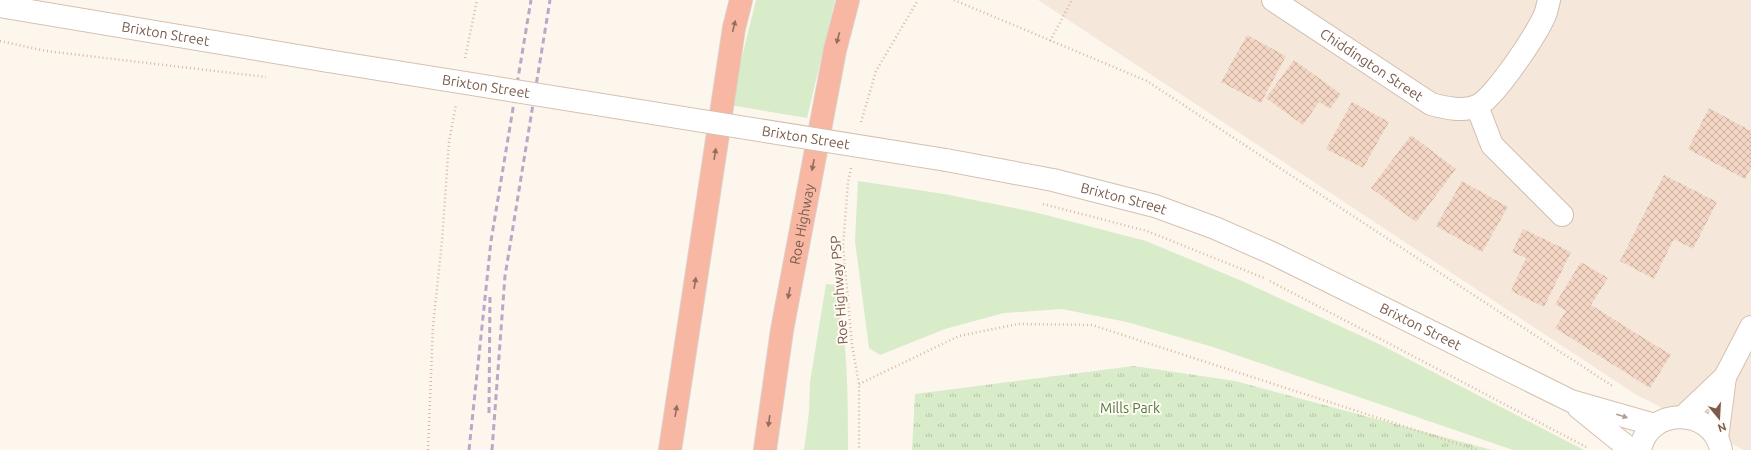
<svg xmlns="http://www.w3.org/2000/svg" width="1751" height="450" font-family="Ubuntu,sans-serif">
  <defs>
    <pattern id="park-tufts" width="24" height="20" patternUnits="userSpaceOnUse"><rect width="24" height="20" fill="#d8ecc9"/><path d="M3 7l-1-3M5 7V3M7 7l1-3M15 17l-1-3M17 17v-4M19 17l1-3" fill="none" stroke="#b4c2a5"/></pattern>
    <pattern id="building-cross-hatch" width="8" height="8" patternUnits="userSpaceOnUse"><rect width="8" height="8" fill="#f3d5c3"/><path d="M0 0l8 8M0 8l8-8" fill="none" stroke="#cab0a1"/></pattern>
  </defs>
  <rect width="100%" height="100%" fill="#fdf6ec"/>
  <polygon fill="#f5e8da" points="1038,0 1751,0 1751,450 1744,450 1635,394"/>
  <g fill="#d8ecc9">
    <polygon points="756,0 835,0 807,118 730,105"/>
    <polygon points="858,181 944,194 1034,212 1146,241 1242,281 1381,345 1584,450 1513,450 1213,347 1127,322 1062,309 1004,313 945,329 880,355 869,348 855,241"/>
    <path d="M 826,284 L 835,285 C 848,339 848,395 848,450 L 804,450 L 809,412 L 810,382 Z"/>
  </g>
  <polygon fill="url(#park-tufts)" points="1134,366 1235,381 1492,450 912,450 915,394"/>
  <g fill="url(#building-cross-hatch)">
    <polygon points="1247,35 1286,56 1261,103 1221,82"/>
    <polygon points="1294,60 1341,94 1330,109 1319,102 1303,125 1266,98"/>
    <polygon points="1352,102 1389,122 1363,168 1326,149"/>
    <polygon points="1709,108 1751,131 1751,168 1745,179 1688,149"/>
    <polygon points="1411,135 1456,169 1416,222 1371,188"/>
    <polygon points="1664,175 1717,202 1693,249 1674,239 1654,279 1620,261"/>
    <polygon points="1462,181 1508,207 1482,252 1436,226"/>
    <polygon points="1523,229 1571,252 1544,307 1511,291 1526,258 1512,252"/>
    <polygon points="1581,262 1608,278 1591,305 1671,355 1650,388 1555,328 1566,311 1555,304"/>
  </g>
  <g fill="none" stroke-linecap="round" stroke-linejoin="round">
    <defs>
      <g id="street">
        <path id="s1" d="M 1273,0 L 1431,104 C 1446,108 1463,112 1477,106 C 1494,99 1540,30 1546,12 C 1547,8 1548,4 1549,0"/>
        <polyline points="1477,106 1492,145 1562,215"/>
      </g>
      <g id="secondary">
        <path id="s2" d="M 0,6 L 328,61"/>
        <path id="s3" d="M 946,160 L 1053,180 L 1155,206 L 1215,228 L 1274,254 L 1571,401 L 1655,425"/>
        <polyline points="1579,408 1631,450"/>
        <polyline points="1684,416 1725,377 1751,327"/>
        <polyline points="1717,438 1725,377"/>
        <path d="M 1640,450 C 1648,406 1713,407 1721,450"/>
      </g>
      <g id="highway">
        <polyline points="670,450 734,28 741,0"/>
        <path id="s4" d="M 765,450 L 782,330 L 835,50 L 848,0"/>
      </g>
    </defs>
    <use href="#street" stroke="#d1beb0" stroke-width="24"/>
    <use href="#secondary" stroke="#d6c0b0" stroke-width="24"/>
    <use href="#highway" stroke="#dad1cd" stroke-width="24"/>
    <g stroke="#d9b8a5" stroke-width="2.5" stroke-dasharray="1 3" stroke-linecap="butt">
      <polyline points="954,0 1147,81 1614,387"/>
      <polyline points="0,41 46,51 266,77"/>
      <polyline points="1050,41 1072,0"/>
      <polyline points="465,58 477,0"/>
      <polyline points="861,122 876,71 918,0"/>
      <polyline points="851,168 848,182 843,246 852,345 859,384 859,450"/>
      <polyline points="1043,204 1147,231 1264,278"/>
      <polyline points="1270,281 1588,448"/>
      <polyline points="859,384 959,336 1018,324 1092,325 1477,450"/>
      <polyline points="428,450 433,326 442,241 449,142 456,104"/>
    </g>
    <use href="#street" stroke="#fff" stroke-width="22"/>
    <use href="#secondary" stroke="#fff" stroke-width="22"/>
    <use href="#highway" stroke="#f7b7a3" stroke-width="22"/>
    <g stroke="#b9a8c9" stroke-width="3" stroke-dasharray="6 4" stroke-linecap="butt">
      <polyline points="489,413 490,293"/>
      <polyline points="469,450 491,241 531,0"/>
      <polyline points="492,450 505,276 550,0"/>
    </g>
    <defs>
      <g id="secondary-bridge">
        <path id="s5" d="M 328,61 L 946,160"/>
      </g>
    </defs>
    <use href="#secondary-bridge" stroke="#d6c0b0" stroke-width="24" stroke-linecap="butt"/>
    <use href="#secondary-bridge" stroke="#fff" stroke-width="22"/>
  </g>
  <defs><path id="oneway-solid" d="M-6-.8H1V-3.2L6.5 0L1 3.2V.8H-6Z"/></defs>
  <g fill="#936e5e">
    <use href="#oneway-solid" transform="translate(734 26) rotate(-77)"/>
    <use href="#oneway-solid" transform="translate(838 38) rotate(105)"/>
    <use href="#oneway-solid" transform="translate(715 154) rotate(-81)"/>
    <use href="#oneway-solid" transform="translate(813 165) rotate(101)"/>
    <use href="#oneway-solid" transform="translate(695 283) rotate(-81)"/>
    <use href="#oneway-solid" transform="translate(789 293) rotate(101)"/>
    <use href="#oneway-solid" transform="translate(676 411) rotate(-81)"/>
    <use href="#oneway-solid" transform="translate(769 421) rotate(98)"/>
  </g>
  <use fill="#af9d94" href="#oneway-solid" transform="translate(1622 416) rotate(17)"/>
  <g text-anchor="middle" dominant-baseline="central" stroke-width="4" stroke-linejoin="round" paint-order="stroke">
    <g font-size="14" fill="#7a5c4d" stroke="#fffaf3">
      <text stroke="none"><textPath href="#s2" startOffset="168">Brixton Street</textPath></text>
      <text stroke="none"><textPath href="#s1" startOffset="118">Chiddington Street</textPath></text>
      <text stroke="none"><textPath href="#s5" startOffset="160">Brixton Street</textPath></text>
      <text stroke="none"><textPath href="#s5" startOffset="484">Brixton Street</textPath></text>
      <text stroke="none"><textPath href="#s3" startOffset="182">Brixton Street</textPath></text>
      <text stroke="none"><textPath href="#s4" startOffset="229">Roe Highway</textPath></text>
      <text transform="translate(839 290) rotate(-94)">Roe Highway PSP</text>
      <text stroke="none"><textPath href="#s3" startOffset="506">Brixton Street</textPath></text>
    </g>
    <g font-size="14" fill="#537a41" stroke="#fffaf3">
      <text x="1130" y="408">Mills Park</text>
    </g>
  </g>
  <g transform="translate(1719 418) rotate(162)" stroke="#fffaf3" stroke-width="3" paint-order="stroke">
  <path d="M0-3L7 15L0 10L-7 15Z" fill="#7a5c4d"/>
  <text y="-6" font-size="11" font-weight="bold" text-anchor="middle" fill="#7a5c4d">N</text>
  </g>
</svg>
